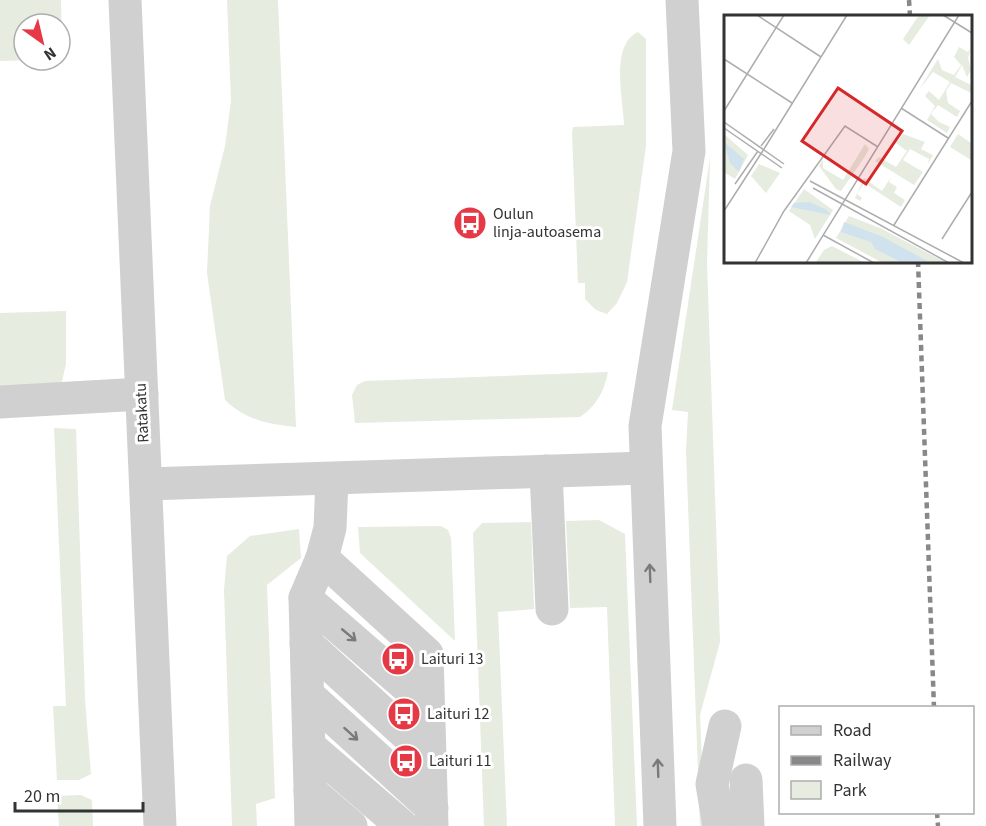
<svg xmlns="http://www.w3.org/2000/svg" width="986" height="826" font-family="'Source Sans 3',sans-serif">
  <rect width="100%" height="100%" fill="#fff"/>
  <g fill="#e6ecdf">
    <polygon points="0,0 61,0 62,59 60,24 24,24 24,60 32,60 0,61"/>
    <path d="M 227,0 L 278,0 L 296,427 C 268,424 246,420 225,400 L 207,273 L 210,206 L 225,146 L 231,101 Z"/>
    <path d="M 638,32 L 646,39 L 646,146 L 627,282 L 617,303 L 607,314 L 596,310 L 585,299 L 585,283 L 578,283 L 572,133 L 573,127 L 624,125 C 623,98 610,45 638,32 Z"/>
    <polygon points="710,158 707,263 720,642 700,715 704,811 707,826 700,826 686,451 688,412 672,410"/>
    <polygon points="66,311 66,364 61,385 0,386 0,313"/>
    <path d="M 608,372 C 604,392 596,406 580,417 L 355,423 L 352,395 L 357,385 L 365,381 Z"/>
    <polygon points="54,428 76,429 85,699 91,774 79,780 57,780 53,706 66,706"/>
    <polygon points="599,520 625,534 637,826 615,826 607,607 570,608 566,521"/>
    <polygon points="531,522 534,609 498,612 507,826 484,826 473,533 482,523"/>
    <polygon points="441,526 448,530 451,538 455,641 360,553 358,527"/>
    <polygon points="299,529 301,558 267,585 275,798 256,804 257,826 232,826 224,590 227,556 250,536"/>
    <polygon points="81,795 92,800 93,826 59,826 57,796"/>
  </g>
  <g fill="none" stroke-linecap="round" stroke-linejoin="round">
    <g stroke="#d0d0d0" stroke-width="33">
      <polyline points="125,0 160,826"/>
      <polyline points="0,402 142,394"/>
      <polyline points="546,471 552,609"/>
      <polyline points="146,484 646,468"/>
      <polyline points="322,558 427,654 432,826"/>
      <polyline points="305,598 427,704"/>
      <polyline points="306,643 430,756"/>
      <polyline points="308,695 432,808"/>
      <polyline points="309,746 402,826"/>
      <polyline points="746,780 748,826"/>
      <polyline points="310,791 351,826"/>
      <polyline points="311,826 305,598 322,558 330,528 332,479"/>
      <polyline points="660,826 645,426 689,151 682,0"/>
      <polyline points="719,826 712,784 725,726"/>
    </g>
    <g stroke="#888" stroke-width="4.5" stroke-dasharray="6 4.5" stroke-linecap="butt">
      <polyline points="909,0 910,16"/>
      <polyline points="918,261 934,708"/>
      <polyline points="937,812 938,826"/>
    </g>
  </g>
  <defs><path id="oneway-shaft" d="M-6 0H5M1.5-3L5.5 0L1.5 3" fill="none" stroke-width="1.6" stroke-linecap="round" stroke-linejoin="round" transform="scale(1.5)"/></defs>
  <g stroke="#7a7a7a">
    <use href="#oneway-shaft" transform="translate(650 573) rotate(-92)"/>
    <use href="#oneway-shaft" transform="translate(349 635) rotate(40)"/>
    <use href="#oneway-shaft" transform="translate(351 734) rotate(42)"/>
    <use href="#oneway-shaft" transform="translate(658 768) rotate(-92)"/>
  </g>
  <defs>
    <symbol id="bus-disc" viewBox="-11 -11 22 22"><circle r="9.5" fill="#e63946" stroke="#fff"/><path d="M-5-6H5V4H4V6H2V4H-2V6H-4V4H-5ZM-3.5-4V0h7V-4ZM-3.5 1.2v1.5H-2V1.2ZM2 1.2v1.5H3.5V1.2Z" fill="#fff"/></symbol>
  </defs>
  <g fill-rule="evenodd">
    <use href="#bus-disc" x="451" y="204" width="38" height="38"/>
    <use href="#bus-disc" x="379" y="640" width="38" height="38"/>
    <use href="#bus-disc" x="385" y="695" width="38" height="38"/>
    <use href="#bus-disc" x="387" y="742" width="38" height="38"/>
  </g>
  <g text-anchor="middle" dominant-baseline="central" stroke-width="6" stroke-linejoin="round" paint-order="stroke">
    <g font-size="16" fill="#333" stroke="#fff" text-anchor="start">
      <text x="493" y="214">Oulun<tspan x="493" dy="18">linja-autoasema</tspan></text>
      <text x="421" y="659">Laituri 13</text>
      <text x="427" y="714">Laituri 12</text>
      <text x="429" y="761">Laituri 11</text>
    </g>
    <g font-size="16" fill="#333" stroke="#fff">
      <text transform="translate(142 413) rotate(-93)">Ratakatu</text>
    </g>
  </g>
  <g transform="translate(724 15)">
    <rect width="248" height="248" fill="#fff"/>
    <path d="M 195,0 L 206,0 L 185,30 L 179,24 ZM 235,32 L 244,37 L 247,33 L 244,43 L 247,55 L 243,62 L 238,50 L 231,62 L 247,70 L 247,78 L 227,68 L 222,76 L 224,88 L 236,96 L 233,102 L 214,90 L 209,96 L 207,99 L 215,107 L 226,112 L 223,118 L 203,105 L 211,91 L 201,81 L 205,76 L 215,85 L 226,67 L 209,57 L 195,75 L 214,44 L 218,55 L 230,60 L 237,50 L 230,42 ZM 0,119 L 24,140 L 11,164 L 0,157 ZM 179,119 L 201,127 L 197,134 L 209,140 L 204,149 L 205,144 L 186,134 L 179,145 L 199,157 L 190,170 L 151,146 L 155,142 L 172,152 L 183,136 L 172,128 ZM 234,119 L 247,128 L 247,145 L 226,132 ZM 141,129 L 145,134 L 140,143 L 117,176 L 112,174 L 95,151 L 99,144 L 99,153 L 119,165 ZM 35,149 L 56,158 L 42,178 L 27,161 ZM 167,162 L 165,167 L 173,172 L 170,178 L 181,185 L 177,192 L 140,168 L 133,179 L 138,183 L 136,186 L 131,183 L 140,163 L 158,176 ZM 80,174 L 109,195 L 91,224 L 86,210 L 65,196 ZM 125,201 L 156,213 L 221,247 L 157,247 L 112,223 ZM 108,231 L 139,247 L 140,247 L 92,247 L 100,235 Z" fill="#e6ecdf"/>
    <path d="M 0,127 L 20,144 L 15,157 L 6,148 ZM 85,187 L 103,195 L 107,200 L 67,192 L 70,188 ZM 120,207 L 159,222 L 205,247 L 177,247 L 151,234 L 147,227 L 117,217 Z" fill="#cfe2ee"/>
    <path fill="none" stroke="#adadad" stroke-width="1.5" d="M 33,0 L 97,42M 219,0 L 248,18M 0,44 L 68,88M 177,93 L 224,123M 0,96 L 60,0M 0,107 L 60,149M 0,113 L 58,153M 37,131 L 50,114M 40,134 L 123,0M 86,166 L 240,248M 11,169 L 34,136M 89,173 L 225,248M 0,196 L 40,134M 170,210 L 248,86M 99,220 L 150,248M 218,224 L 248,177M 31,248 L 60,196 L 121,111 L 154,132M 82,248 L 235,0"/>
    <path fill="#d62828" fill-opacity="0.15" stroke="#d62828" stroke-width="3" d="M 114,73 L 178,116 L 142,169 L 78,126 Z"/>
    <rect width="248" height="248" fill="none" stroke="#333" stroke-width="3"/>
  </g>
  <rect x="779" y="706" width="195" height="108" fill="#ffffff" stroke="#adadad" stroke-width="1.5"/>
  <rect x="791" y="726" width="30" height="9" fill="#d0d0d0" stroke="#adadad" stroke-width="1.5"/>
  <text x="833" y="736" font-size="18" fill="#333333">Road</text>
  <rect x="791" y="756" width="30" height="9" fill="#888888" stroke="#adadad" stroke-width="1.5"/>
  <text x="833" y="766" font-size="18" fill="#333333">Railway</text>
  <rect x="791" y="781" width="30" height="18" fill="#e6ecdf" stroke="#adadad" stroke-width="1.5"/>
  <text x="833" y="796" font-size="18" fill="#333333">Park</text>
  <g transform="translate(42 42) rotate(146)"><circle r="28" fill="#ffffff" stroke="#adadad" stroke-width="1.5"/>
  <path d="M0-4.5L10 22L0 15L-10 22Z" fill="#e63946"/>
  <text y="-9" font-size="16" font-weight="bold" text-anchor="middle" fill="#333333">N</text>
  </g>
  <path d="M15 802v9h128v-9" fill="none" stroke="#333333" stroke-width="3"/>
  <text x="24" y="802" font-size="18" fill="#333333" stroke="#ffffff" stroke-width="4.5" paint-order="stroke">20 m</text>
</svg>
